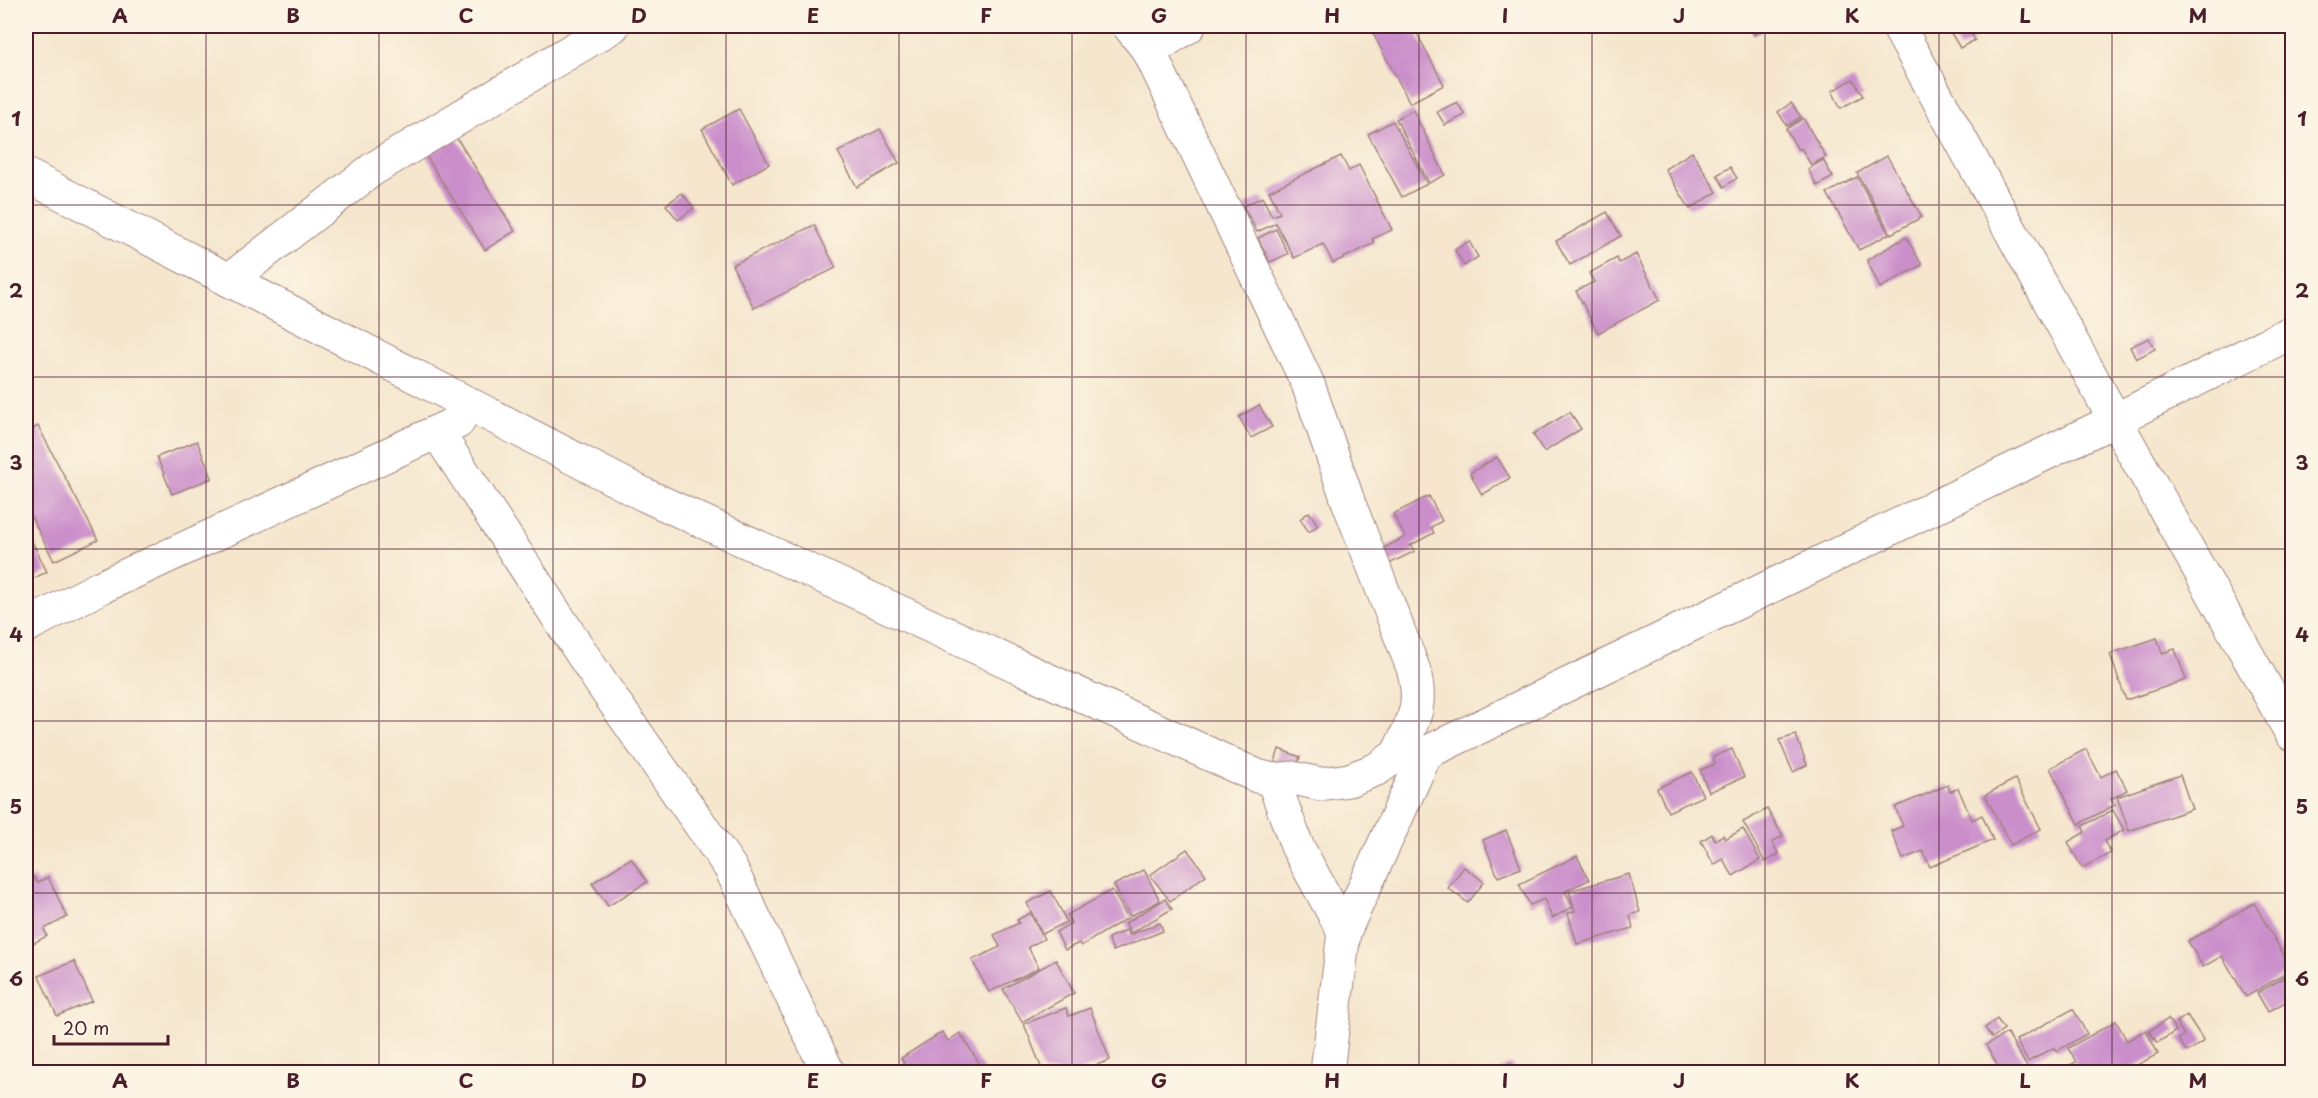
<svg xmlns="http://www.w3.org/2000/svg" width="2318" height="1098" font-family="'Playpen Sans',sans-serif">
  <rect width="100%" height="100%" fill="#fcf5e5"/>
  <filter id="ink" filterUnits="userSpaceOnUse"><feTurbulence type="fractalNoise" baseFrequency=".0167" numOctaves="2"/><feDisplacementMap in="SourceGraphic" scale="12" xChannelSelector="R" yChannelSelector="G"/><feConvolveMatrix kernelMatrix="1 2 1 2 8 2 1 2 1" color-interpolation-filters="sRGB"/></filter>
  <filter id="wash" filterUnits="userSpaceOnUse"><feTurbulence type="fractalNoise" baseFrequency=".008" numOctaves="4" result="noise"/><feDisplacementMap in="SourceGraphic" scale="24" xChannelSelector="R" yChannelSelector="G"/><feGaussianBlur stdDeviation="1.35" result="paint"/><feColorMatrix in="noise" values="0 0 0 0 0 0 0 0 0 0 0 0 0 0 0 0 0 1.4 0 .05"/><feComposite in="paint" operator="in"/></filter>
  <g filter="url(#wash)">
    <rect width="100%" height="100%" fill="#f5e6cd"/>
    <g id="blocks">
      <g fill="#ca8ecb">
        <polygon points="1369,26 1413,26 1444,85 1410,103"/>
        <polygon points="1749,26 1771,26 1754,35"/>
        <polygon points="1965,26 1973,26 1977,32 1972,35 1975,40 1960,48 1951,33"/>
        <polygon points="1853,79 1863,96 1841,108 1832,91"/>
        <polygon points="1457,102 1465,115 1445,125 1437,112"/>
        <polygon points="1791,103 1801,117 1787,126 1778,112"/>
        <polygon points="739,109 769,164 732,185 702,129"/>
        <polygon points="1413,110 1445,175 1429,183 1396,119"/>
        <polygon points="1803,118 1826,157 1811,165 1801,148 1798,150 1786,129"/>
        <polygon points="1393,121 1427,184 1402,197 1368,134"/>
        <polygon points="880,129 899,163 857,187 838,152"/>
        <polygon points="453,132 515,231 485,250 423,151"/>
        <polygon points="1692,152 1717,192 1690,209 1665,169"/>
        <polygon points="1341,156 1349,171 1359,165 1392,230 1372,239 1375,243 1333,263 1323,244 1294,258 1276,223 1257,232 1243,206 1262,197 1272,216 1280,213 1269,191"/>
        <polygon points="1887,156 1922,217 1891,234 1857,173"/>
        <polygon points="1823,160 1833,177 1817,186 1808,169"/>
        <polygon points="1730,167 1737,178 1724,187 1717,175"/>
        <polygon points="1857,177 1889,234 1859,250 1827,193"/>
        <polygon points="682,193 694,208 678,220 666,205"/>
        <polygon points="1607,212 1621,236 1570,265 1556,241"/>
        <polygon points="814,225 836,268 754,308 732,265"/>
        <polygon points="1276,229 1288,254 1270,262 1258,238"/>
        <polygon points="1906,237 1922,265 1880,288 1867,260"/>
        <polygon points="1469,241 1478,257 1464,266 1455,250"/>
        <polygon points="1636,254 1660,300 1598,333 1576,291 1594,282 1589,273 1617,258 1619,263"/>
        <polygon points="2149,338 2155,349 2136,359 2130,347"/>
        <polygon points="1259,405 1272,427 1251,438 1239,417"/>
        <polygon points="1570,412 1581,429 1544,452 1533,434"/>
        <polygon points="38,426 98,540 54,561 26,506 26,433"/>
        <polygon points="197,441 212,478 172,494 157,457"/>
        <polygon points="1497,457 1510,478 1482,495 1470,473"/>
        <polygon points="1429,496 1442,521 1431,527 1434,533 1409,546 1412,546 1415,551 1385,566 1378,551 1405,537 1393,514"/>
        <polygon points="1309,512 1318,525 1309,532 1300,519"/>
        <polygon points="26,529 47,572 26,582"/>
        <polygon points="2157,638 2162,653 2175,649 2186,680 2126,700 2110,654"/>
        <polygon points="1796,735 1807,765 1793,772 1779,740"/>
        <polygon points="1279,749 1300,757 1295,770 1275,762"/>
        <polygon points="1732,749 1744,777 1709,792 1700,770 1715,764 1713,757"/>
        <polygon points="2086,749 2101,777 2116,769 2127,790 2111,799 2115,805 2079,824 2050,768"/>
        <polygon points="1692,772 1703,796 1668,812 1657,788"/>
        <polygon points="2180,775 2192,809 2129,831 2117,797"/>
        <polygon points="2015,779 2041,829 2011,845 1985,795"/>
        <polygon points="1948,785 1950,792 1958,788 1972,820 1982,815 1993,840 1930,867 1923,851 1903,859 1891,831 1903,826 1895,807"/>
        <polygon points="1767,809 1783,836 1772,842 1779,854 1765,862 1743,822"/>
        <polygon points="2113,810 2124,830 2104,841 2111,853 2082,868 2068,842 2085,832 2082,826"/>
        <polygon points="1743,829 1760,860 1733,876 1723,859 1714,865 1701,841 1712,834 1715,840 1723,835 1725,839"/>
        <polygon points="1506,830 1521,868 1498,877 1483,840"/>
        <polygon points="1187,849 1206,875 1170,901 1150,875"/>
        <polygon points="1577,856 1589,880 1565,891 1573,907 1552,918 1544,899 1530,905 1519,884"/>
        <polygon points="631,858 647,882 608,906 592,883"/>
        <polygon points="1464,867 1484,882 1468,903 1448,888"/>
        <polygon points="1144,870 1160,901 1130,916 1114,885"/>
        <polygon points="1629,874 1640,912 1630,915 1633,928 1577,944 1568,913 1575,911 1569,891"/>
        <polygon points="34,877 37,883 48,877 67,917 44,929 47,936 26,947 26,881"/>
        <polygon points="1112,890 1128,918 1081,946 1079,943 1065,950 1056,932 1071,923 1067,915"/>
        <polygon points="1051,891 1067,922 1042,934 1027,903"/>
        <polygon points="1165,899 1172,909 1131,933 1125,923"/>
        <polygon points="2254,903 2292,970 2246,997 2222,956 2203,967 2188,941"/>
        <polygon points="1030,913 1044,939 1028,947 1039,968 989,992 972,960 1000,947 994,935 1019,923 1017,920"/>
        <polygon points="1160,923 1163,931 1113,951 1108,938 1127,930 1129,935"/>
        <polygon points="1056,960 1074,993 1022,1022 1003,989"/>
        <polygon points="74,961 92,1001 57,1016 39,976"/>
        <polygon points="2292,973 2292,998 2268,1012 2257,993"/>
        <polygon points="1066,1008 1069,1016 1090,1008 1110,1060 1077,1072 1043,1072 1024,1024"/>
        <polygon points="2073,1009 2087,1034 2057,1051 2055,1047 2028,1062 2016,1040"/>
        <polygon points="2187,1015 2204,1041 2187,1052 2178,1039 2184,1035 2176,1023"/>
        <polygon points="1997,1019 2004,1029 1992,1038 1985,1028"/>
        <polygon points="2168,1019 2176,1031 2157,1043 2149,1031"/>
        <polygon points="2116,1021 2127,1041 2146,1030 2158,1054 2124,1072 2057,1072 2076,1062 2068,1048"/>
        <polygon points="942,1032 948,1041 960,1033 985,1072 889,1072 904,1063 901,1058"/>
        <polygon points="2007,1033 2030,1072 2001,1072 1986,1045"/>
        <polygon points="1510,1063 1517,1072 1497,1072"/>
        <polygon points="441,1066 443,1072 418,1072"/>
      </g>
    </g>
  </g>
  <g filter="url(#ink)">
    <use href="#blocks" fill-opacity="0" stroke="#a0827c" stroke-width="1.5"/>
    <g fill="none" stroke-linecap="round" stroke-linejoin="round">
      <defs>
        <g id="minor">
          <path d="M 1129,26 L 1149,51 L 1308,384 L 1348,501 L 1413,668 C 1424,706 1413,721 1397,755"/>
          <polyline points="1898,26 2115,420 2292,734"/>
          <polyline points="1149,51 1189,26"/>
          <polyline points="26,175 645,495 1257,776 1273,780 1293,778 1320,784 1349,780 1377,769 1397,755 1426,753 2115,420 2292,332"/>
          <polyline points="229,280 373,169 613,26"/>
          <polyline points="437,432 601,683 730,867 828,1072 827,1072"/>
          <polyline points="26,626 99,588 458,422"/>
          <polyline points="1273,780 1297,846 1344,932"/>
          <polyline points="1327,1072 1344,932 1426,753"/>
        </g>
      </defs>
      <use href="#minor" stroke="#a0827c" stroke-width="35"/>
      <use href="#minor" stroke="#fff" stroke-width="33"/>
    </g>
  </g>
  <path fill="none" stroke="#4a1f2b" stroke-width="1.5" stroke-opacity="0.55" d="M 206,26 L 206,1072M 379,26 L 379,1072M 553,26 L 553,1072M 726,26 L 726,1072M 899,26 L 899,1072M 1072,26 L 1072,1072M 1246,26 L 1246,1072M 1419,26 L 1419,1072M 1592,26 L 1592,1072M 1765,26 L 1765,1072M 1939,26 L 1939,1072M 2112,26 L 2112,1072M 26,205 L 2292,205M 26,377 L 2292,377M 26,549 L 2292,549M 26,721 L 2292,721M 26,893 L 2292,893"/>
  <rect width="2318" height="1098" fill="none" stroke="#fcf5e5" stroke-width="66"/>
  <path d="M54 1035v9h114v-9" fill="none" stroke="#4a1f2b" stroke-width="3"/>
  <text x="63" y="1035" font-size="18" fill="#4a1f2b" stroke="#fcf5e5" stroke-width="4.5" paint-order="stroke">20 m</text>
  <rect x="33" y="33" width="2252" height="1032" fill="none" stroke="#4a1f2b" stroke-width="2"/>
  <g font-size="20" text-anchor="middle" font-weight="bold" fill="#4a1f2b">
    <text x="120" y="23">A</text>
    <text x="293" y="23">B</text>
    <text x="466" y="23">C</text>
    <text x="639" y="23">D</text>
    <text x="813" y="23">E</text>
    <text x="986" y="23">F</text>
    <text x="1159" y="23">G</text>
    <text x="1332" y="23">H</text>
    <text x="1505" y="23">I</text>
    <text x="1679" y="23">J</text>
    <text x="1852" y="23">K</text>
    <text x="2025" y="23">L</text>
    <text x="2198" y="23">M</text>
    <text x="16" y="126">1</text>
    <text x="2302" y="126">1</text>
    <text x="16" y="298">2</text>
    <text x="2302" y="298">2</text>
    <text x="16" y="470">3</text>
    <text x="2302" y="470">3</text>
    <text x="16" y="642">4</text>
    <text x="2302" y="642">4</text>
    <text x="16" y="814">5</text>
    <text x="2302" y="814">5</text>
    <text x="16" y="986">6</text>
    <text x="2302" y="986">6</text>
    <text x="120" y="1088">A</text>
    <text x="293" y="1088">B</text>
    <text x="466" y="1088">C</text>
    <text x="639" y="1088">D</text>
    <text x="813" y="1088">E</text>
    <text x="986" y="1088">F</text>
    <text x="1159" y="1088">G</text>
    <text x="1332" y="1088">H</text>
    <text x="1505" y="1088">I</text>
    <text x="1679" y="1088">J</text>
    <text x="1852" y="1088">K</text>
    <text x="2025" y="1088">L</text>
    <text x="2198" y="1088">M</text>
  </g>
</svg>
